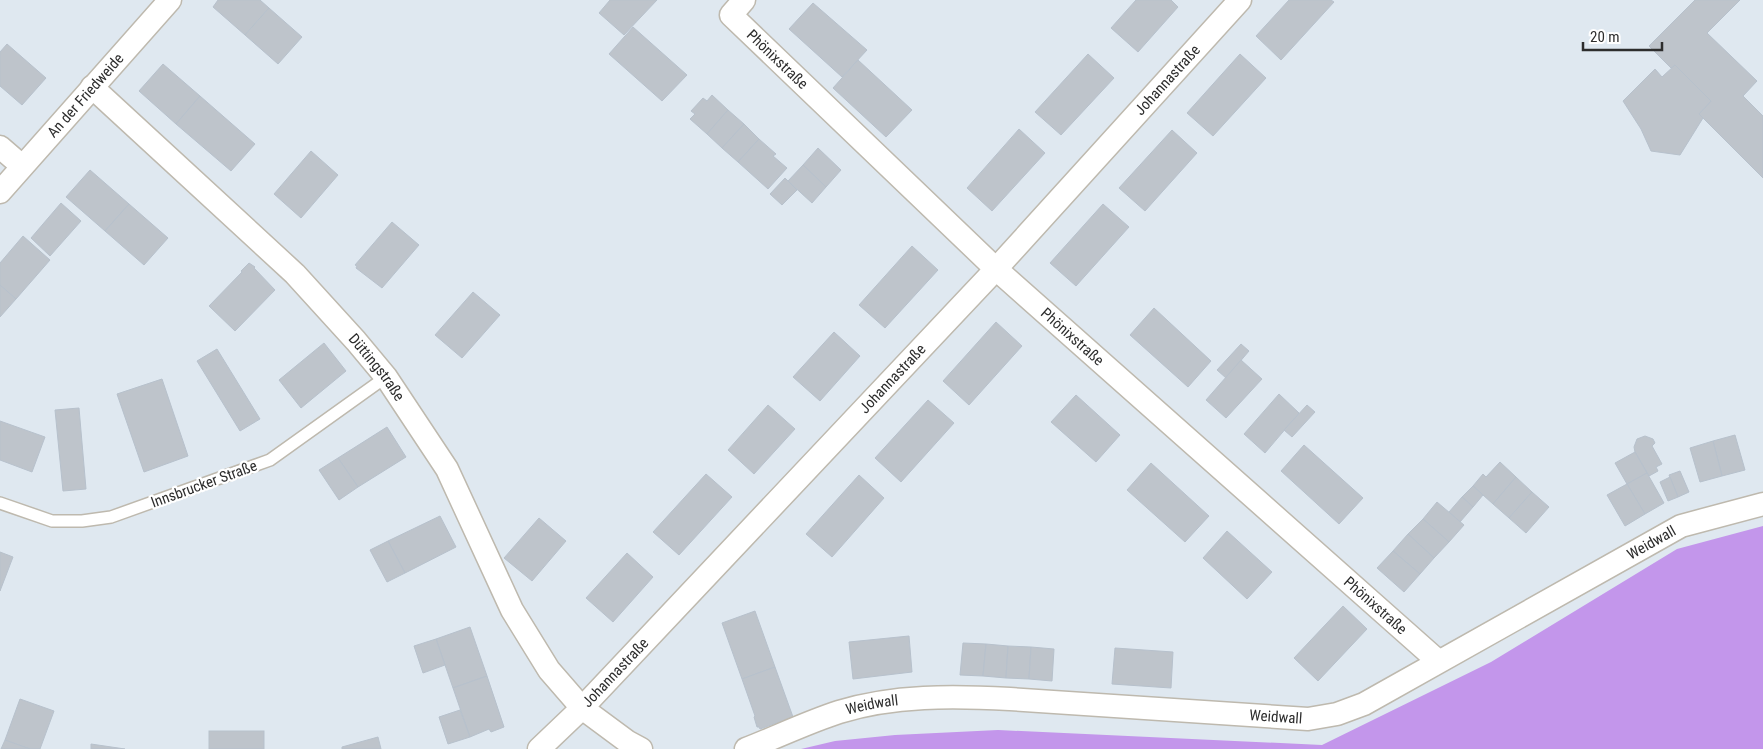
<svg xmlns="http://www.w3.org/2000/svg" width="1763" height="749" font-family="'Roboto Condensed',sans-serif">
  <rect width="100%" height="100%" fill="#dfe8f0"/>
  <polygon fill="#c396eb" points="1763,526 1763,749 801,749 835,741 895,735 998,730 1322,745 1491,662 1677,549"/>
  <g fill="#bec4cb" stroke="#b7c1cc">
    <polygon points="218,0 260,0 269,8 245,35 213,7"/>
    <polygon points="610,0 657,0 624,35 599,13"/>
    <polygon points="1136,0 1171,0 1178,7 1138,52 1111,28"/>
    <polygon points="1289,0 1331,0 1334,2 1281,60 1256,36"/>
    <polygon points="1695,0 1740,0 1707,33 1757,81 1743,96 1763,116 1763,178 1699,114 1711,101 1675,65 1671,68 1649,46"/>
    <polygon points="813,3 867,50 842,77 789,29"/>
    <polygon points="269,8 302,37 278,64 245,35"/>
    <polygon points="633,27 687,75 662,101 609,54"/>
    <polygon points="7,44 46,78 22,105 0,86 0,52"/>
    <polygon points="1088,54 1114,78 1061,135 1035,112"/>
    <polygon points="1240,54 1266,78 1213,136 1187,113"/>
    <polygon points="858,60 912,110 886,137 833,88"/>
    <polygon points="163,64 200,96 176,124 139,91"/>
    <polygon points="1675,65 1711,101 1699,114 1703,118 1680,155 1651,151 1641,129 1623,101 1655,69 1662,77"/>
    <polygon points="712,95 728,110 707,134 690,119 695,114 691,111 703,98 707,101"/>
    <polygon points="200,96 255,144 231,171 176,124"/>
    <polygon points="728,110 744,124 722,148 707,134"/>
    <polygon points="744,124 759,139 738,162 722,148"/>
    <polygon points="1019,129 1045,153 992,211 967,188"/>
    <polygon points="1172,130 1197,153 1145,211 1119,188"/>
    <polygon points="759,139 776,154 773,156 787,168 768,189 738,162"/>
    <polygon points="818,148 841,170 826,187 803,165"/>
    <polygon points="311,151 338,175 301,218 274,194"/>
    <polygon points="803,165 826,187 812,203 788,181"/>
    <polygon points="90,170 129,204 105,231 66,197"/>
    <polygon points="785,178 797,190 782,205 770,194"/>
    <polygon points="61,203 81,221 50,256 31,238"/>
    <polygon points="129,204 168,238 144,265 105,231"/>
    <polygon points="1103,204 1129,227 1076,286 1050,263"/>
    <polygon points="392,222 419,245 382,288 356,268 357,266 355,265"/>
    <polygon points="23,236 50,260 16,299 0,285 0,263"/>
    <polygon points="912,246 938,270 885,328 859,305"/>
    <polygon points="249,263 255,267 254,268 275,290 235,331 209,306 242,272 241,271"/>
    <polygon points="0,285 16,299 0,317"/>
    <polygon points="473,292 500,315 462,358 435,335"/>
    <polygon points="1154,308 1211,361 1188,387 1130,335"/>
    <polygon points="996,322 1022,346 969,405 943,381"/>
    <polygon points="834,332 860,356 820,401 793,377"/>
    <polygon points="324,343 346,371 301,408 279,380"/>
    <polygon points="1241,344 1249,351 1226,378 1217,370"/>
    <polygon points="217,349 260,419 240,431 197,361"/>
    <polygon points="1241,360 1262,379 1226,418 1206,400"/>
    <polygon points="162,379 188,456 144,472 117,394"/>
    <polygon points="1279,394 1299,413 1265,453 1244,434"/>
    <polygon points="1076,395 1120,435 1096,462 1051,422"/>
    <polygon points="928,400 954,423 901,482 875,458"/>
    <polygon points="768,405 795,429 754,474 728,450"/>
    <polygon points="1307,405 1315,412 1292,437 1284,430"/>
    <polygon points="79,408 86,489 63,491 55,410"/>
    <polygon points="0,421 45,437 32,472 0,460"/>
    <polygon points="387,427 406,457 358,487 338,458"/>
    <polygon points="1735,435 1745,470 1722,476 1713,441"/>
    <polygon points="1645,436 1653,439 1655,443 1652,446 1662,464 1656,467 1658,471 1649,476 1635,452 1634,447 1637,439"/>
    <polygon points="1713,441 1722,476 1700,482 1690,448"/>
    <polygon points="1304,445 1363,498 1339,524 1281,471"/>
    <polygon points="1635,452 1647,473 1627,484 1615,463"/>
    <polygon points="338,458 358,487 339,500 319,470"/>
    <polygon points="1500,462 1516,477 1493,504 1473,486 1483,474 1486,477"/>
    <polygon points="1151,463 1209,516 1185,542 1127,490"/>
    <polygon points="1680,471 1689,492 1678,497 1669,475"/>
    <polygon points="1647,473 1664,503 1645,514 1627,484"/>
    <polygon points="706,474 732,497 679,555 653,532"/>
    <polygon points="859,475 884,498 832,557 806,534"/>
    <polygon points="1516,477 1532,492 1509,518 1493,504"/>
    <polygon points="1670,477 1678,497 1668,501 1660,482"/>
    <polygon points="1627,484 1645,514 1625,526 1607,495"/>
    <polygon points="1473,486 1483,495 1473,507 1462,497"/>
    <polygon points="1532,492 1549,507 1526,533 1509,518"/>
    <polygon points="1462,497 1473,507 1460,522 1449,512"/>
    <polygon points="1437,502 1464,525 1449,542 1423,519"/>
    <polygon points="440,516 456,547 405,573 388,541"/>
    <polygon points="539,518 566,541 532,581 504,558"/>
    <polygon points="1423,519 1449,542 1434,558 1408,534"/>
    <polygon points="1227,531 1272,572 1247,599 1203,558"/>
    <polygon points="1408,534 1434,558 1420,574 1393,551"/>
    <polygon points="388,541 405,573 387,582 370,550"/>
    <polygon points="1393,551 1420,574 1404,592 1377,568"/>
    <polygon points="0,552 13,557 0,591"/>
    <polygon points="627,553 653,577 613,622 586,598"/>
    <polygon points="1343,606 1367,629 1318,681 1294,658"/>
    <polygon points="755,611 775,667 742,679 722,623"/>
    <polygon points="470,627 487,676 453,688 436,639"/>
    <polygon points="909,636 912,672 853,679 849,642"/>
    <polygon points="436,639 445,665 423,673 414,646"/>
    <polygon points="963,643 986,644 983,676 960,675"/>
    <polygon points="986,644 1008,646 1006,678 983,676"/>
    <polygon points="1008,646 1031,647 1029,679 1006,678"/>
    <polygon points="1031,647 1054,649 1052,681 1029,679"/>
    <polygon points="1115,648 1173,652 1171,688 1112,684"/>
    <polygon points="775,667 793,717 760,729 759,727 757,727 754,717 755,716 742,679"/>
    <polygon points="487,676 504,727 491,732 489,729 470,737 453,688"/>
    <polygon points="20,699 54,711 40,749 30,749 5,740"/>
    <polygon points="460,710 470,737 448,744 439,717"/>
    <rect x="209" y="731" width="55" height="18"/>
    <polygon points="378,737 381,749 342,749 342,747"/>
    <polygon points="5,740 30,749 1,749"/>
    <polygon points="91,744 125,749 91,749"/>
  </g>
  <g fill="none" stroke-linecap="round" stroke-linejoin="round">
    <defs>
      <polyline id="lane" points="0,503 52,521 82,521 111,517 270,460 386,377"/>
      <g id="street">
        <path id="s1" d="M 744,0 L 731,15 L 996,269 L 1438,661"/>
        <path id="s2" d="M 92,87 L 295,274 L 356,341 L 386,377 L 447,469 L 512,610 L 549,670 L 582,708 L 628,742 L 641,749"/>
        <polyline points="0,147 22,166"/>
        <path id="s3" d="M 0,192 L 170,0"/>
        <path id="s4" d="M 539,749 L 582,708 L 996,269 L 1240,0"/>
        <path id="s5" d="M 746,749 C 777,737 808,722 839,712 C 894,695 953,696 1010,699 L 1308,719 L 1337,714 L 1364,704 L 1681,526 L 1763,504"/>
      </g>
    </defs>
    <use href="#lane" stroke="#beb9ae" stroke-width="14"/>
    <use href="#street" stroke="#beb9ae" stroke-width="25"/>
    <use href="#lane" stroke="#fff" stroke-width="11"/>
    <use href="#street" stroke="#fff" stroke-width="22"/>
  </g>
  <g text-anchor="middle" dominant-baseline="central" stroke-width="4.5" stroke-linejoin="round" paint-order="stroke">
    <g font-size="15" fill="#2d2d2d" stroke="#fff">
      <text stroke="none"><textPath href="#s1" startOffset="84">Phönixstraße</textPath></text>
      <text stroke="none"><textPath href="#s4" startOffset="918">Johannastraße</textPath></text>
      <text stroke="none"><textPath href="#s3" startOffset="129">An der Friedweide</textPath></text>
      <text stroke="none"><textPath href="#s1" startOffset="489">Phönixstraße</textPath></text>
      <text stroke="none"><textPath href="#s2" startOffset="400">Düttingstraße</textPath></text>
      <text stroke="none"><textPath href="#s4" startOffset="512">Johannastraße</textPath></text>
      <text transform="translate(204 484) rotate(-20)">Innsbrucker Straße</text>
      <text stroke="none"><textPath href="#s5" startOffset="959">Weidwall</textPath></text>
      <text stroke="none"><textPath href="#s1" startOffset="894">Phönixstraße</textPath></text>
      <text stroke="none"><textPath href="#s4" startOffset="108">Johannastraße</textPath></text>
      <text stroke="none"><textPath href="#s5" startOffset="134">Weidwall</textPath></text>
      <text stroke="none"><textPath href="#s5" startOffset="539">Weidwall</textPath></text>
    </g>
  </g>
  <path d="M1583 42v8h79v-8" fill="none" stroke="#2d2d2d" stroke-width="2.5"/>
  <text x="1590" y="42" font-size="15" fill="#2d2d2d" stroke="#ffffff" stroke-width="4" paint-order="stroke">20 m</text>
</svg>
